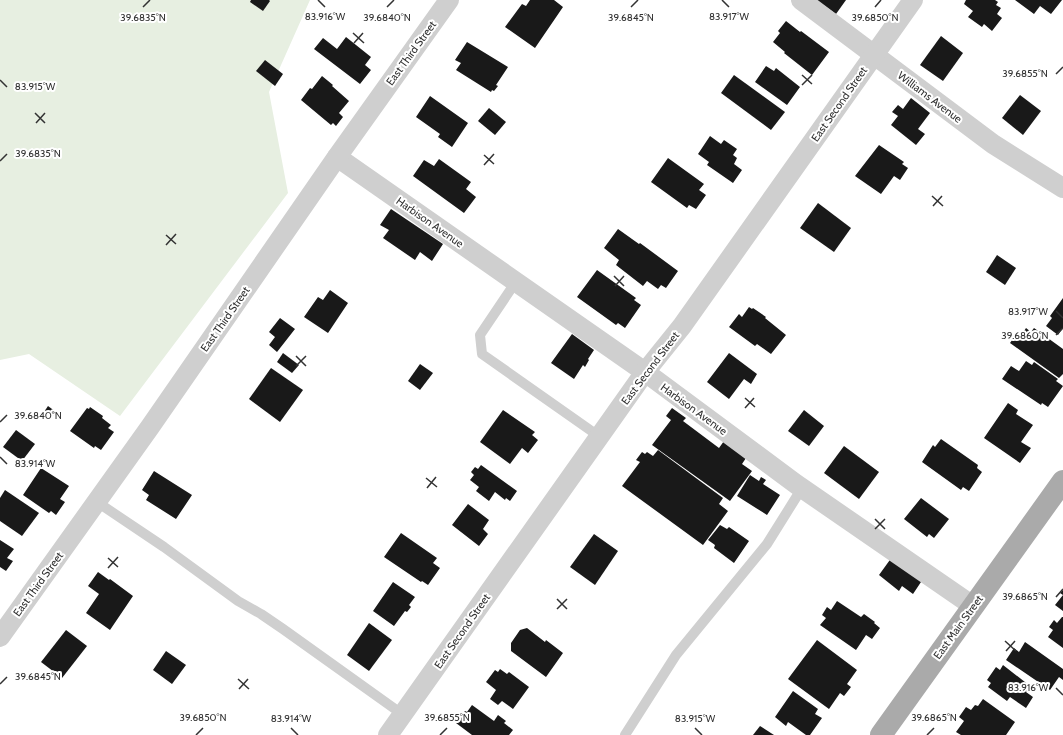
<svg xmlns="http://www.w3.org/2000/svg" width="1063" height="735" font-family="Cabin,sans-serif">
  <rect width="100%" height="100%" fill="#fff"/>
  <polygon fill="#e7efe1" points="0,0 310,0 269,92 288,193 120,416 29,354 0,360"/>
  <g fill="#191919">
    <polygon points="251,0 269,0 270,1 263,11 250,2"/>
    <polygon points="530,0 554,0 563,7 535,48 505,27 522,4 526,6"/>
    <polygon points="816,0 846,0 836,14"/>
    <polygon points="966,0 995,0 998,2 996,5 1001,8 997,14 1002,18 992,31 984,24 982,27 968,17 973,11 964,4"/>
    <polygon points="1015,0 1062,0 1051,14 1040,6 1034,14"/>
    <polygon points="786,21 800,32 801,31 829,52 812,75 784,53 785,52 773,42 780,33 778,31"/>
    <polygon points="941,36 963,53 943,81 920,65"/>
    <polygon points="346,37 371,57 365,65 371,70 360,84 314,49 323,38 337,49"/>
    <polygon points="467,42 508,67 496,85 498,86 494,91 492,90 491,92 456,70 461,63 455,60"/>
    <polygon points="265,60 283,74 275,86 256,71"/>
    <polygon points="766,66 774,71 776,68 800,87 787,105 755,82"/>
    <polygon points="734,75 785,112 771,130 721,93"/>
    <polygon points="322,76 333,85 332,86 349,101 339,113 343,117 336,126 333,123 331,125 301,100 310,88 312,89"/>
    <polygon points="1020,95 1041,111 1023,135 1002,118"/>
    <polygon points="430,96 468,123 452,147 438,137 440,134 416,117"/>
    <polygon points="911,98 930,113 918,129 925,134 916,145 891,125 898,116 892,112 898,105 903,109"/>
    <polygon points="489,108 506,122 495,135 478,121"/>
    <polygon points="710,136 721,144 724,140 737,149 733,155 737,158 734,164 742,170 733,183 707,165 709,162 698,154"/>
    <polygon points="879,145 904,162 902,164 908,168 900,180 894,176 881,194 855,176"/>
    <polygon points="668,158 704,184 699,190 706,195 696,209 689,205 687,208 651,182"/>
    <polygon points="439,159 471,182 466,189 476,197 464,213 413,176 424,160 434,166"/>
    <polygon points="818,203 851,228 834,252 800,228"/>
    <polygon points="391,209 443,244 432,261 420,252 415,260 383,238 389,230 380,225"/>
    <polygon points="618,229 639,244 640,243 678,271 666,288 661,285 658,289 647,281 643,286 616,265 619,260 604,248"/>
    <polygon points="997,255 1016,268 1005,285 986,272"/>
    <polygon points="597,270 636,298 634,300 641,305 625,328 618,323 616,325 577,297"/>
    <polygon points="330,290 348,303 328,333 304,317 318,297 323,300"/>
    <polygon points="1063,298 1063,328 1058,335 1046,326 1052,318 1050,316"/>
    <polygon points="749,307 752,309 753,308 766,317 765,318 786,335 771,354 757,344 755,346 729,327 739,314 742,317"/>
    <polygon points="280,318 295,329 277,352 269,345 275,337 269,332"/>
    <polygon points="1026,328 1031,332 1034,328 1063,349 1063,374 1059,378 1010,343 1017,333 1021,336"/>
    <polygon points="572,334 594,350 588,359 589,360 585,367 583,365 574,379 551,363"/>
    <polygon points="283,353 299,365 292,373 277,362"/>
    <polygon points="729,353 757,374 751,384 744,379 729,399 707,382"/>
    <polygon points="1026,361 1032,365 1034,362 1058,379 1056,381 1063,386 1048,407 1042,403 1041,405 1002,379 1011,366 1019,371"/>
    <polygon points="420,364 433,373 420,390 408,381"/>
    <polygon points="271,368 303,390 280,422 249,399"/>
    <polygon points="1008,403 1018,410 1016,414 1033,425 1021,442 1031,448 1020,463 984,438"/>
    <polygon points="48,406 56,412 50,420 42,415"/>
    <polygon points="90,407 103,416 102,418 111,425 108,428 114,432 101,450 95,446 94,448 70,431 87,408 89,409"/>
    <polygon points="672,408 686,418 683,421 719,448 724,441 746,458 742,464 752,471 730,501 652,445 671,420 666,416"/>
    <polygon points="503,410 535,432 532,435 538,440 528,453 522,448 510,464 480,442"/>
    <polygon points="804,410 824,426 809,446 788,431"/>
    <polygon points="16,430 35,444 22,461 3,447"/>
    <polygon points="941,439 978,465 977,468 982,472 969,491 963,487 961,490 922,462 933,445 935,447"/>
    <polygon points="844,446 879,472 859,499 824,473"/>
    <polygon points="658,450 723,498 719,504 728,511 703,545 622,486 640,462 636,460 642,452 645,454 647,452 653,456"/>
    <polygon points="481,465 517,491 510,501 506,498 505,500 495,492 489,501 476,491 479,487 470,480 474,475 471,472 475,467 478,469"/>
    <polygon points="41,468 69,486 60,499 65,502 56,515 51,511 49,513 23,495"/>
    <polygon points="154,471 192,495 176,519 146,500 149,495 142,490"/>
    <polygon points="750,475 759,481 761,477 766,480 763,484 780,495 767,515 737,496"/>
    <polygon points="5,490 39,513 22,536 0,521 0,498"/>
    <polygon points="921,498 949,519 934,538 929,534 927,537 904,519"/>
    <polygon points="468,504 489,520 483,529 488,534 479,546 452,525"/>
    <polygon points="720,525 727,529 729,527 749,541 734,563 714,548 715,545 708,540"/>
    <polygon points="401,533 437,558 433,563 440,568 428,585 422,581 421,582 384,557"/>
    <polygon points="594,534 618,551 595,585 570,567"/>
    <polygon points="0,540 14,549 7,558 13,561 6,571 0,567"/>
    <polygon points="892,557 923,579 913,594 902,586 899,591 879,575"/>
    <polygon points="98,572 109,580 110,579 133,596 110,630 86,613 99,594 88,586"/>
    <polygon points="393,582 415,597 409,605 411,607 407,612 405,611 394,626 373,611"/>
    <polygon points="1063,590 1063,611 1055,605 1063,595 1060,593"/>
    <polygon points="837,601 861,617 864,614 875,622 874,623 880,628 872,639 866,635 856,650 820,625 826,618 822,615 827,607 831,610"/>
    <polygon points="1062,617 1063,617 1063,648 1048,637 1053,630 1049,627 1054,620 1057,623"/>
    <polygon points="369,623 392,640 369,671 347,655"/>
    <polygon points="527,628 545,642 546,640 563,653 546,677 511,651 511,643 520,630"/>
    <polygon points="66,630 87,646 62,678 41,662"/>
    <polygon points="817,640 857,670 847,684 851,687 844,696 840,693 829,709 788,679"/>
    <polygon points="1025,642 1063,669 1063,680 1059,677 1050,690 1006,660 1014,648 1019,652"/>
    <polygon points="166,651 186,665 172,684 153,670"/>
    <polygon points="1003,665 1030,686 1026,692 1033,697 1026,708 1010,697 1007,701 988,687 991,683 987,680 996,667 1000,670"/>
    <polygon points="500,669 507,674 509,672 529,687 513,709 502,701 498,705 490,699 496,690 486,682 495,670 498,672"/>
    <polygon points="793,691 818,709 815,714 822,718 810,735 806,735 788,722 786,726 775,717"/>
    <polygon points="983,699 1015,722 1006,735 961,735 956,732 964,721 959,717 966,707 971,710 975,705 978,706"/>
    <polygon points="472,705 494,721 498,715 506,721 504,723 513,730 509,735 472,735 456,723 465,711 467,712"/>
    <polygon points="760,726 774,735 753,735"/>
  </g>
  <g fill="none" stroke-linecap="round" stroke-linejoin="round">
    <g stroke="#cfcfcf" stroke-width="10">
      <polyline points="515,283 480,335 482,354 600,437"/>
      <polyline points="97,502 164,547 238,601 261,614 283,629 402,714"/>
      <polyline points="625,735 676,655 767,544 802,488"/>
    </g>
    <g stroke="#cfcfcf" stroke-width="20">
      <polyline points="801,0 993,144 1063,188"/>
      <polyline points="337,157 645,372 796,484 973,606"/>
      <polyline points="0,637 150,427 337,157 449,0"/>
      <polyline points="388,735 645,372 682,326 913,0"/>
    </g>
    <polyline stroke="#aaa" stroke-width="22" points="881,735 1063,481"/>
  </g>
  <path fill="none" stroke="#323232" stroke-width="1.5" d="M 318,0 L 325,7M 722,0 L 729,7M 143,7 L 150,0M 387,7 L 394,0M 631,7 L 638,0M 875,7 L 881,0M 353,33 L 364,43M 354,43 L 363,33M 1056,74 L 1063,67M 802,75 L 812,84M 0,80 L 7,87M 802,85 L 812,75M 35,113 L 45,123M 36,123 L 45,113M 484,155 L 494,164M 0,161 L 7,154M 484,165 L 494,154M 932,196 L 943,206M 933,206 L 942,196M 166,235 L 176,244M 166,245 L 176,234M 614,276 L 624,286M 615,286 L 624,276M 1056,311 L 1063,318M 1056,335 L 1063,328M 296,356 L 306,366M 296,366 L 306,356M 745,398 L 755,407M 745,408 L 754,398M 0,422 L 7,415M 0,457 L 7,464M 426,478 L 437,487M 427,488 L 436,477M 875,519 L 885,529M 875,529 L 885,519M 108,558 L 118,567M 108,568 L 118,557M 1056,597 L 1063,589M 557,599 L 567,609M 557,609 L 567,599M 1005,641 L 1016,651M 1006,651 L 1015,641M 238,679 L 249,689M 0,684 L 7,677M 1056,688 L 1063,695M 239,689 L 248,679M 291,728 L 298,735M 695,728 L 702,735M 196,735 L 203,728M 440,735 L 447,728M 927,735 L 934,728"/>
  <g text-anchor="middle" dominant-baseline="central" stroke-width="4" stroke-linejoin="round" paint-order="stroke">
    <g font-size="11" fill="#323232" stroke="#fff">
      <text transform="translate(411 53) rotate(-54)">East Third Street</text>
      <text transform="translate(930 97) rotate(37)">Williams Avenue</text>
      <text transform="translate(839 104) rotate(-55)">East Second Street</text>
      <text transform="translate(430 222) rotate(35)">Harbison Avenue</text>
      <text transform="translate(225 319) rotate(-55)">East Third Street</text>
      <text transform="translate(650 368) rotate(-53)">East Second Street</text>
      <text transform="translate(694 409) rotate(36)">Harbison Avenue</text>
      <text transform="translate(38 584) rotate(-54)">East Third Street</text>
      <text transform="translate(958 627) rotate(-54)">East Main Street</text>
      <text transform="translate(462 631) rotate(-55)">East Second Street</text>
    </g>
  </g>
  <g font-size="10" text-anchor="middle" fill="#323232" stroke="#fff" stroke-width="4" stroke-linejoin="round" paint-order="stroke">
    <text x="325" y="20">83.916°W</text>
    <text x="729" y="20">83.917°W</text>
    <text x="143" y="21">39.6835°N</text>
    <text x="387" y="21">39.6840°N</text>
    <text x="631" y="21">39.6845°N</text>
    <text x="875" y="21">39.6850°N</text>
    <text x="1025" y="77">39.6855°N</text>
    <text x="35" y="90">83.915°W</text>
    <text x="38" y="157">39.6835°N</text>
    <text x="1028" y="315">83.917°W</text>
    <text x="1025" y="339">39.6860°N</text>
    <text x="38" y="419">39.6840°N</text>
    <text x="35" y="467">83.914°W</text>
    <text x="1025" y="600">39.6865°N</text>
    <text x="38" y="680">39.6845°N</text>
    <text x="1028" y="691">83.916°W</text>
    <text x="203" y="721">39.6850°N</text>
    <text x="447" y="721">39.6855°N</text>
    <text x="934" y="721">39.6865°N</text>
    <text x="291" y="722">83.914°W</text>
    <text x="695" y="722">83.915°W</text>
  </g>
</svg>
